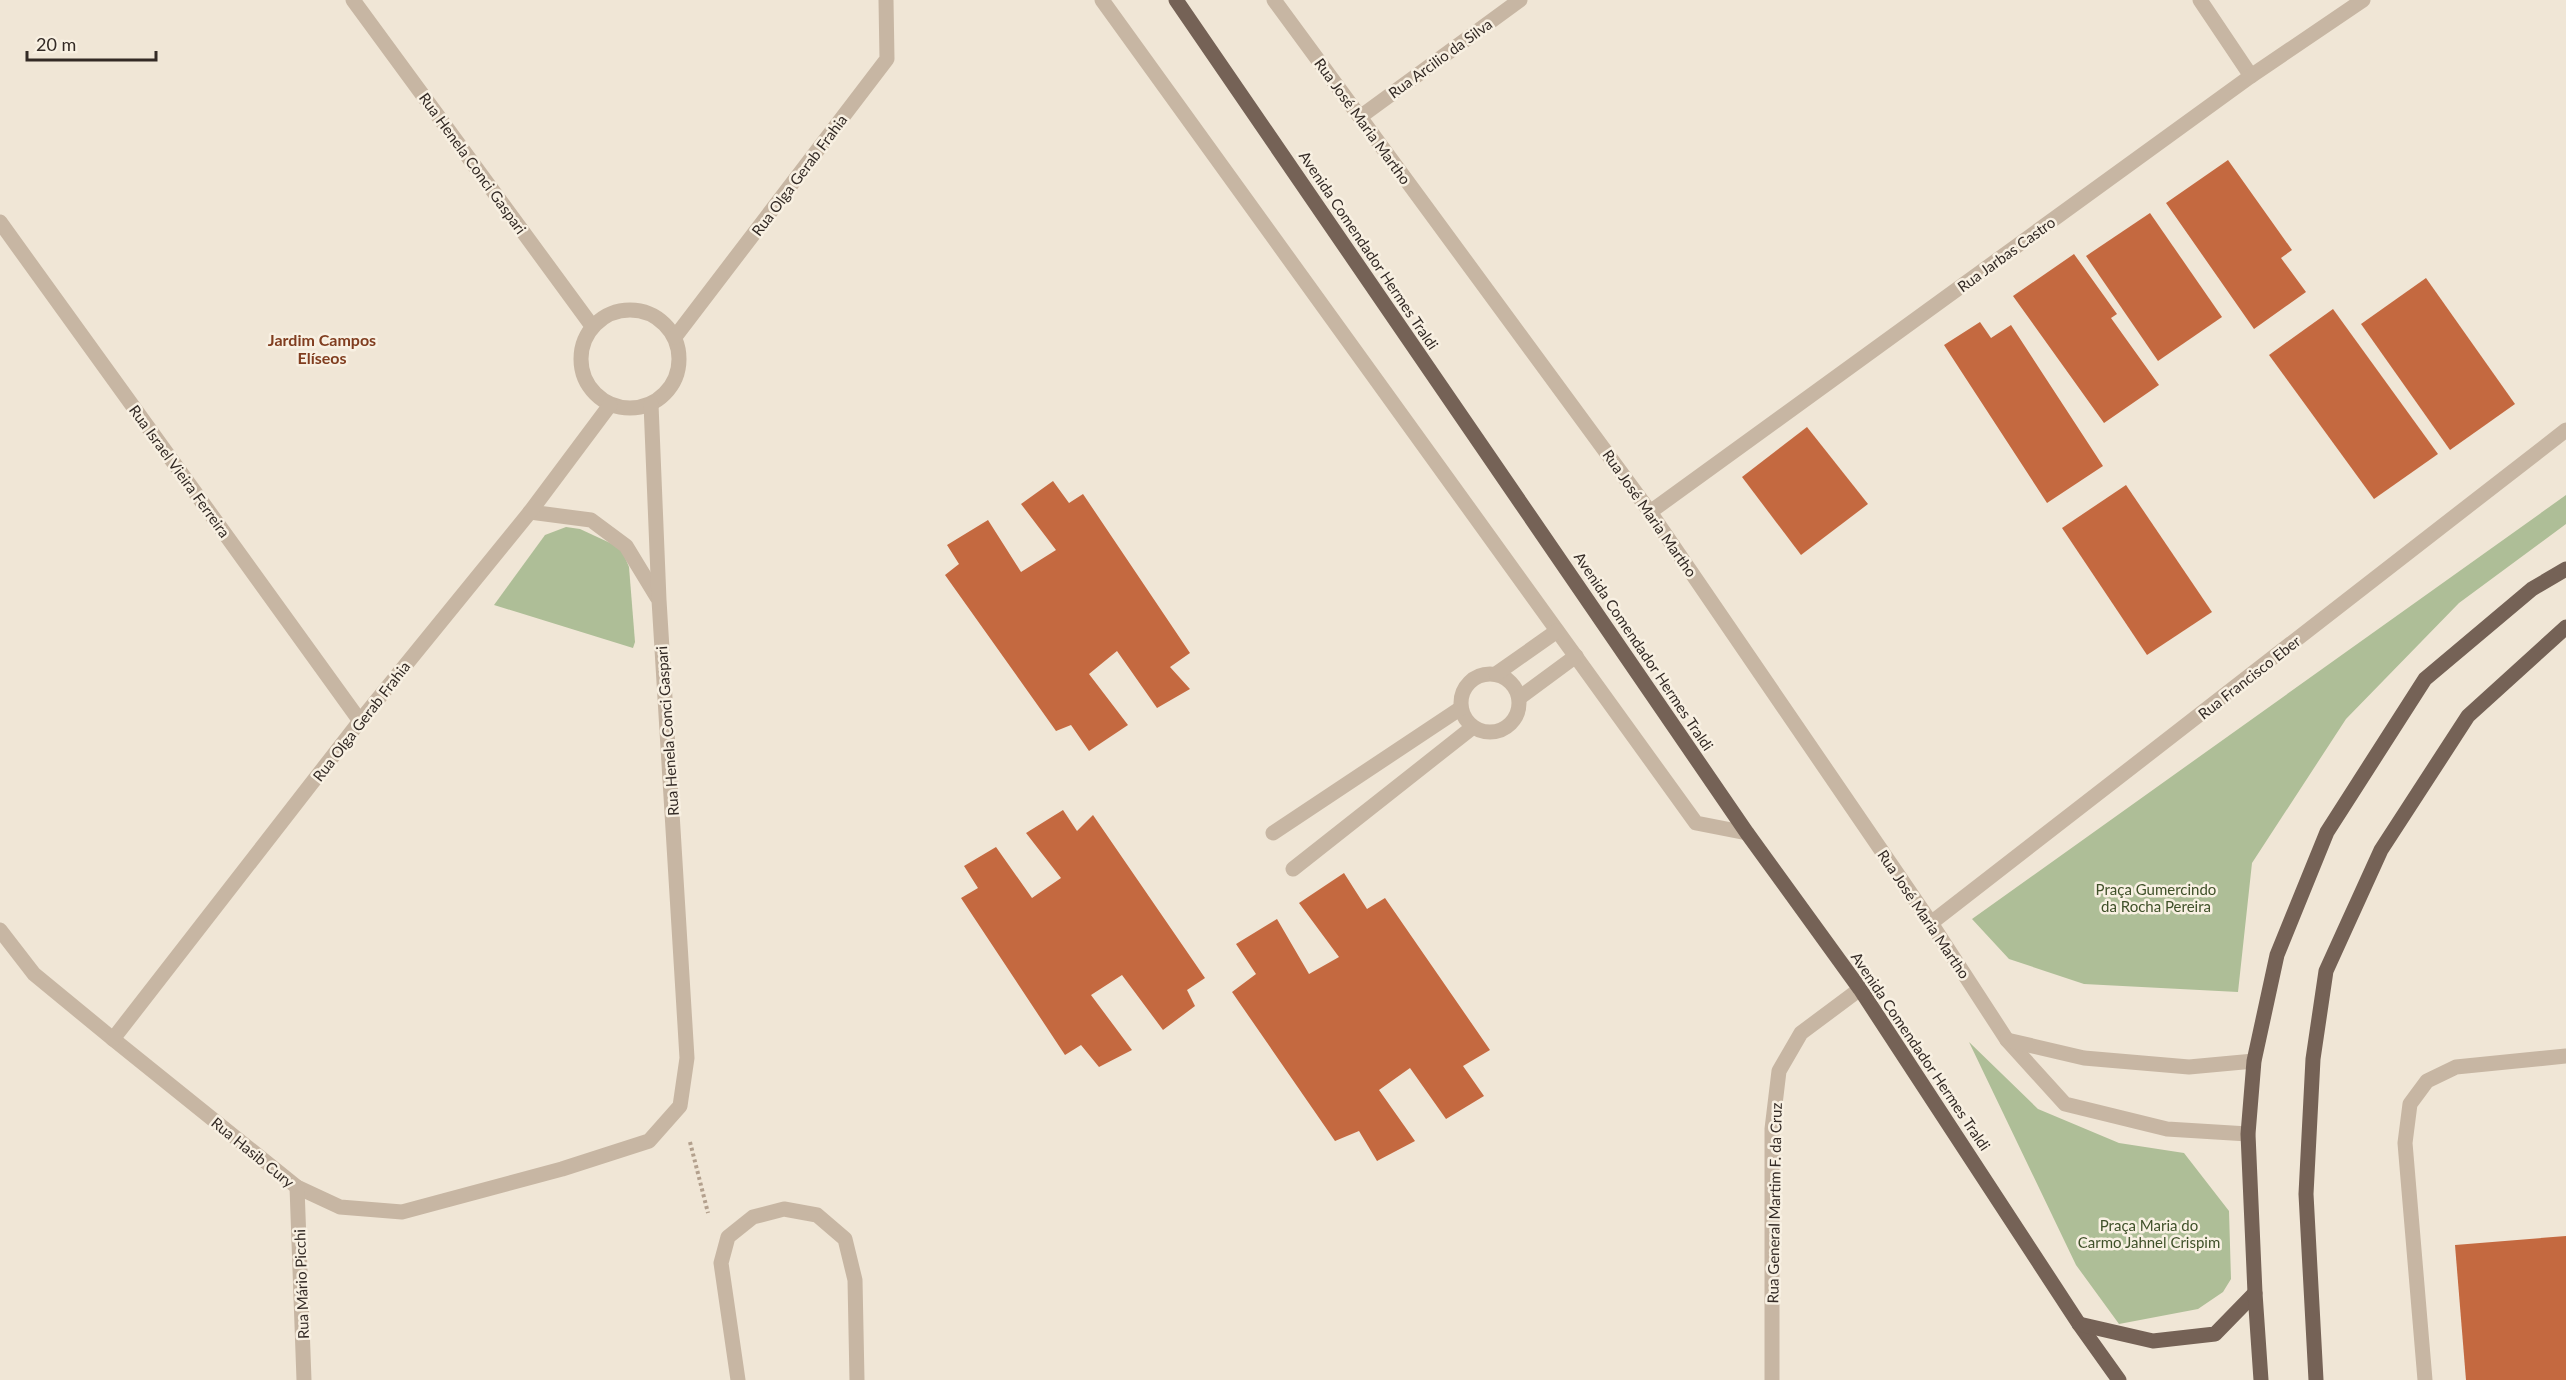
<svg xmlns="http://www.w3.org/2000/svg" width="2566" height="1380" font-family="Lato,sans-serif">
  <rect width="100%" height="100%" fill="#f0e6d6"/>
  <g fill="#aebe97">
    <polygon points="2566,495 2566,524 2459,603 2346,719 2252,863 2238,992 2084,984 2009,959 1972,919"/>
    <polygon points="566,527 580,529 621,548 629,567 635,642 633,648 494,605 545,535"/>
    <polygon points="1969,1042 2038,1109 2119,1143 2184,1153 2229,1211 2231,1279 2223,1292 2198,1309 2119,1324 2076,1265"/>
  </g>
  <g fill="#c46940">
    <polygon points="2228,160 2292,250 2281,258 2306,292 2254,329 2166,203"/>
    <polygon points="2150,213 2222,317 2158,361 2086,256"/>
    <polygon points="2074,254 2117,314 2111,318 2159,385 2104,423 2013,296"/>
    <polygon points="2426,278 2515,404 2450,450 2361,324"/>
    <polygon points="2333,309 2438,454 2374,499 2269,355"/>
    <polygon points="1980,322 1991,338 2011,325 2103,466 2047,503 1944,345"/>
    <polygon points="1807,427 1868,504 1801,555 1742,477"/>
    <polygon points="1053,481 1069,503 1083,494 1190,653 1170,667 1190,689 1157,708 1117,651 1089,674 1128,725 1089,751 1071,725 1056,731 945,575 959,564 947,545 988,520 1021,572 1056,550 1021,504"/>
    <polygon points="2126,485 2212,612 2147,655 2062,528"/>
    <polygon points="1063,810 1077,831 1093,815 1205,978 1187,990 1195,1006 1163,1030 1122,975 1091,995 1132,1050 1099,1067 1081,1045 1065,1055 961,898 978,888 964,866 996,847 1032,898 1061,878 1026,833"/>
    <polygon points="1344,873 1367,909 1385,898 1490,1050 1463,1066 1484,1096 1446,1119 1410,1068 1379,1090 1415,1141 1377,1161 1359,1131 1335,1141 1232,992 1256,974 1236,944 1277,919 1309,974 1339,957 1299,903"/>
    <polygon points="2566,1236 2566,1380 2466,1380 2455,1245"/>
  </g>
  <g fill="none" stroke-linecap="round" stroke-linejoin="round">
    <polyline stroke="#b3a08d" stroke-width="4" stroke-dasharray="3 3" stroke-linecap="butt" points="690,1142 708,1213"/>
    <g stroke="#c7b6a3" stroke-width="15">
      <polyline points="353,0 592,326"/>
      <polyline points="1102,0 1696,823 1747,833"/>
      <polyline points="1274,0 1650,512 1931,923 2007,1040 2065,1104 2167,1129 2248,1134"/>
      <polyline points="2200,0 2251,76"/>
      <polyline points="1360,117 1520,0"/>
      <polyline points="0,222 360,721"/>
      <circle cx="630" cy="359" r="49"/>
      <polyline points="675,337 887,59 886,0"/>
      <polyline points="530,512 591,520 626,546 657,597"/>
      <polyline points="1650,512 2251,76 2363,0"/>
      <circle cx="1490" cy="703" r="29"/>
      <polyline points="1496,674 1557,631"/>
      <polyline points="1519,698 1576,656"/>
      <polyline points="1273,833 1461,708"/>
      <polyline points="1293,869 1473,727"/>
      <polyline points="1931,923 2566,430"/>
      <polyline points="0,930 34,974 113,1039 297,1187 340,1207 402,1212 562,1169 649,1141 680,1106 687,1058 659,600 651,404"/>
      <polyline points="113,1039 360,721 530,512 610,405"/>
      <polyline points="2007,1040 2084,1058 2189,1067 2254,1061"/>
      <polyline points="297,1187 304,1380"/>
      <polyline points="738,1380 721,1263 728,1237 753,1217 784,1209 817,1215 845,1239 855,1280 857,1380"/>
      <polyline points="1772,1380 1772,1129 1779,1071 1801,1033 1860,989"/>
      <polyline points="2425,1380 2405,1143 2410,1104 2427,1081 2456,1067 2566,1056"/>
    </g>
    <g stroke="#756256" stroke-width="15">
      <polyline points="1176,0 1747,833 1860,989 2079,1324 2119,1380"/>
      <polyline points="2079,1324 2153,1341 2215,1334 2255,1293"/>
      <polyline points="2261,1380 2255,1293 2248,1134 2254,1061 2277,955 2327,832 2425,679 2532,589 2566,569"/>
      <polyline points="2316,1380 2306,1194 2313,1059 2326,971 2381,850 2468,716 2566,627"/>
    </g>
  </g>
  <g text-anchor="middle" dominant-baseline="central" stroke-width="5" stroke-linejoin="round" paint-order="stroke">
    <g font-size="15" fill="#332a25" stroke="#f8f0e2">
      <text transform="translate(1440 58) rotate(-36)">Rua Arcilio da Silva</text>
      <text transform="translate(1363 121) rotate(54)">Rua José Maria Martho</text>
      <text transform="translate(473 163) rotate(54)">Rua Henela Conci Gaspari</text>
      <text transform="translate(799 175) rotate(-53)">Rua Olga Gerab Frahia</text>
      <text transform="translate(1369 250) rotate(56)">Avenida Comendador Hermes Traldi</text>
      <text transform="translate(2006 254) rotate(-36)">Rua Jarbas Castro</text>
      <text transform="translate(180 471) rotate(54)">Rua Israel Vieira Ferreira</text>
      <text transform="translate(1650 513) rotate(55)">Rua José Maria Martho</text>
      <text transform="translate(1644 651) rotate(56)">Avenida Comendador Hermes Traldi</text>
      <text transform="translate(2249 677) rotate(-38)">Rua Francisco Eber</text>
      <text transform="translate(361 721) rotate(-52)">Rua Olga Gerab Frahia</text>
      <text transform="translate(667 731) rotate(-94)">Rua Henela Conci Gaspari</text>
      <text transform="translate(1924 914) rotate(56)">Rua José Maria Martho</text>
      <text transform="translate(1921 1051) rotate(56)">Avenida Comendador Hermes Traldi</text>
      <text transform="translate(253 1152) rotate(39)">Rua Hasib Cury</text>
      <text transform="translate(1774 1203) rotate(-89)">Rua General Martim F. da Cruz</text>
      <text transform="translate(301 1284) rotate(-92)">Rua Mário Picchi</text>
    </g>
    <g font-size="15" fill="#3f5029" stroke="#f8f0e2">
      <text x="2156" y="889">Praça Gumercindo<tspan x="2156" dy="17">da Rocha Pereira</tspan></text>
      <text x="2149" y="1225">Praça Maria do<tspan x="2149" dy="17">Carmo Jahnel Crispim</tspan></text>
    </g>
    <g font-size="16" font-weight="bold" fill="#803d1f" stroke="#f8f0e2">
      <text x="322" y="339">Jardim Campos<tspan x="322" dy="18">Elíseos</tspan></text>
    </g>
  </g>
  <path d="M27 51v9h129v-9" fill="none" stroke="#332a25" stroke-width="3"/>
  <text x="36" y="51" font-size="18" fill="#332a25" stroke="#f8f0e2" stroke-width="4.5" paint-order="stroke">20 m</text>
</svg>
